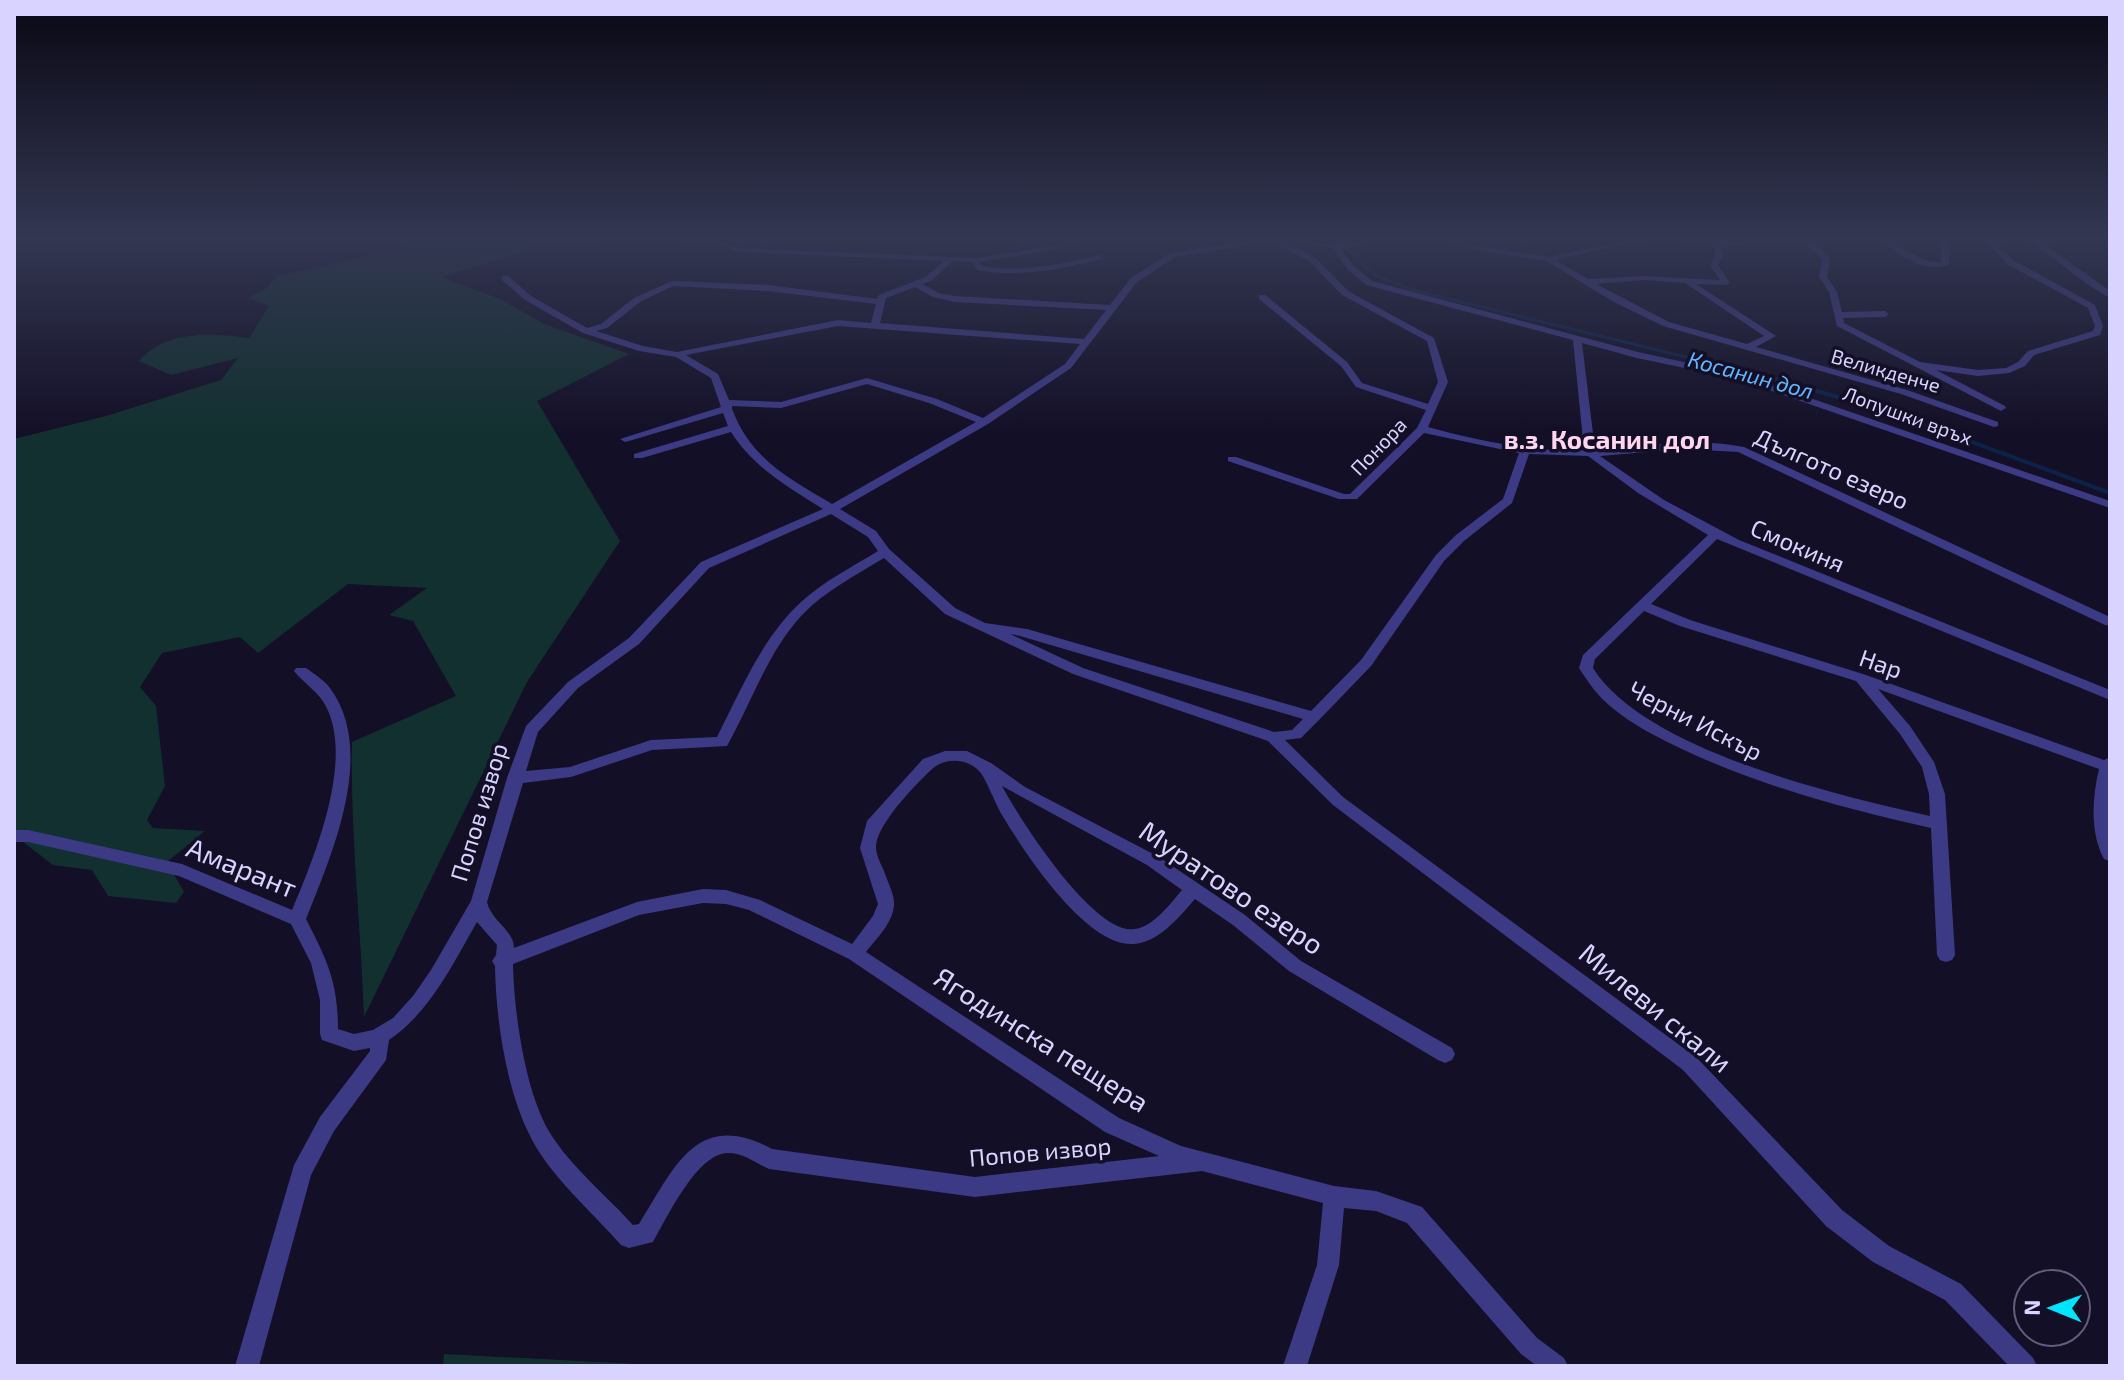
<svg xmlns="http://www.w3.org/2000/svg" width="2124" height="1380" font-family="'Exo 2',sans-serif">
  <rect width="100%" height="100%" fill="#130f26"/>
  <g fill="#12302f">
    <path d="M 440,240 L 531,240 L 522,252 L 441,277 L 500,299 L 544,324 L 629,354 L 537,401 L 620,541 L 527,682 L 364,1017 C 361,925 350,834 352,742 L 456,696 L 413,621 L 389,615 L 427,588 L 348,584 L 258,653 L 240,637 L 162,653 L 140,687 L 156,706 L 165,786 L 147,820 L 153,828 L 205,831 L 167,862 L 184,892 L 176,903 L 108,896 L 92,870 L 53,865 L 14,835 L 14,439 L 106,416 L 221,380 L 238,358 L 171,375 L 139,361 C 166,330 211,333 249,338 L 269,306 L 248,298 L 267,288 L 277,276 Z"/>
    <polygon points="444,1354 677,1366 443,1366"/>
  </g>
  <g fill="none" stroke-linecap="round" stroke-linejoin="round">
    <g stroke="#0c2248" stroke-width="3">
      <polyline points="1338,240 1342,244"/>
      <polyline points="1348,249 1375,275 1409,289 1779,380"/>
    </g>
    <polyline stroke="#0c2248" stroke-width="4" points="1772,378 1896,414 2110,493"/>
    <g fill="#3d3a85" fill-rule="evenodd">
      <polygon points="530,240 596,240 592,242 534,242"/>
      <path d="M 681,240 L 721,240 L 738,248 L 975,258 L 1047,247 L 1068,240 L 1080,240 L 1048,251 L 980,262 L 983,266 C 1023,273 1061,264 1100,255 L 1103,255 L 1103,259 C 1061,269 1020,278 977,270 L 972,262 L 953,261 L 931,281 L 922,284 L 939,293 L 955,296 L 1110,305 L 1131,278 L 1170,253 L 1253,240 L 1280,240 L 1315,257 L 1348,291 L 1434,338 L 1448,382 L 1428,427 C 1479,441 1531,452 1584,450 L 1573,340 L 1366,285 L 1348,270 L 1333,249 L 1288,240 L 1339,245 L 1369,240 L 1360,246 L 1341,249 L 1354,266 L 1372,281 L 1638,352 L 1743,375 L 2110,501 L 2110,508 L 1737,379 L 1637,358 L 1582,343 L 1595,450 C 1644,446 1695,437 1744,447 L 2110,617 L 2110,626 L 2105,625 L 1738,452 L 1684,449 L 1600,456 L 1664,500 L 1739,540 L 2110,690 L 2110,700 L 1717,539 L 1651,604 L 1690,620 L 1866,675 L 2104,760 L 2110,757 L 2110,861 L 2104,859 C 2090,833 2092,798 2099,769 L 1878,689 L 1910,726 L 1934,762 L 1945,794 L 1955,955 L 1952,960 L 1946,962 L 1940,960 L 1937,955 L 1931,828 C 1846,809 1763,787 1684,750 C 1659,738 1632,725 1610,706 C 1597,695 1588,682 1579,668 L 1583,655 L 1708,535 L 1638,493 L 1588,456 L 1529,454 L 1512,503 L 1464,541 L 1444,561 L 1371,666 L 1319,720 L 1301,738 L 1285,740 L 1343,797 L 1697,1058 L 1842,1210 L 1889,1246 L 1961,1284 L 2033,1358 L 2037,1366 L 2009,1366 L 1945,1300 L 1873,1262 L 1826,1226 L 1683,1070 L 1333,805 L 1268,741 L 1073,674 L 945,614 L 884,558 C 856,575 825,591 802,615 C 767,653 752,702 727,746 L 652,750 L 571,777 L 523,783 L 487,902 C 491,921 514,930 514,948 L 637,902 L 703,889 L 726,890 L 760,900 L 852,944 L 873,916 L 878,904 L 860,848 L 867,821 L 923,759 L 945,751 L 967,751 L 991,763 L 1025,787 L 1159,857 L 1245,915 L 1301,961 L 1452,1048 L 1455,1054 L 1452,1060 L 1445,1063 L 1438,1060 L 1289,971 L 1233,925 L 1195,899 C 1180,916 1158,944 1132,944 C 1085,945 1024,852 1002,815 C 996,805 986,779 980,772 C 968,758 944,757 931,770 C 915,785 875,826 876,848 C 876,855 881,864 884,871 C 887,881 895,895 894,905 C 893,923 876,939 866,952 L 1119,1118 L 1181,1146 L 1334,1186 L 1376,1191 L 1422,1207 L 1537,1338 L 1564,1358 L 1568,1366 L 1537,1366 L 1521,1354 L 1407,1223 L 1376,1211 L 1344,1208 L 1339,1265 L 1307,1366 L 1283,1366 L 1317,1265 L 1323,1203 L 1202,1171 L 975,1197 L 769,1169 C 755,1163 744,1153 728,1153 C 697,1153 667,1218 653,1242 L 629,1248 L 621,1245 C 593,1213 558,1183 536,1147 C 507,1098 496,1022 495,966 L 492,961 L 496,955 L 497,945 L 477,922 C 452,965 431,1011 389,1040 L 386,1060 L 334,1131 L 311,1175 L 259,1366 L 235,1366 L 294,1165 L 320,1117 L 370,1051 L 370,1048 L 354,1051 L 322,1040 L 320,1034 L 320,1000 L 311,963 L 291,924 L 179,876 L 28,842 L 14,842 L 14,830 L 28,830 L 182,864 L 292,910 C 314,858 351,768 329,713 C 321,692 307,687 294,671 L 296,668 L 306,668 C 314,674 324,680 330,688 C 377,752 332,854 306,919 C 327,960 338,982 338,1029 L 354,1034 L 373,1030 L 393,1018 L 413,996 L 431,970 L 471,901 L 507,778 L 526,726 L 568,682 L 629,638 L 701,562 L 823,509 C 788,487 754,468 731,432 L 642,458 L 634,458 L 634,454 L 728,426 L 723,413 L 629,441 L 625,442 L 620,439 L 721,407 L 711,378 L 676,357 L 639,351 L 583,333 L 525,300 L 502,280 L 502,276 L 508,276 L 531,296 L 587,328 L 601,324 L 634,298 L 672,281 L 768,285 L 877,299 L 879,295 L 925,277 L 944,261 L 737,252 L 718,244 L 685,242 ZM 1271,242 L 1309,261 L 1342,295 L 1427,341 L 1438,382 L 1428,404 L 1362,383 L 1347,362 L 1265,295 L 1259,295 L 1259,299 L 1341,366 L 1356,387 L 1426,410 L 1417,428 L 1350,494 L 1344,494 L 1236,457 L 1228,457 L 1228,461 L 1339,499 L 1357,499 L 1424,433 L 1519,453 L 1503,499 L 1456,535 L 1436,555 L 1361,660 L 1311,711 L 1027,629 L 985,623 L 955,608 L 889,549 L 876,531 L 840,509 L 988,424 L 1071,368 L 1137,282 L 1175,257 ZM 673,286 L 768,291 L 876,304 L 871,323 L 838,320 L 677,352 L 643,346 L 596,331 L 607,328 L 640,302 ZM 915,287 L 933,297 L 955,302 L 1106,310 L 1084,339 L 880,323 L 886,298 ZM 838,326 L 1080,344 L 1065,364 L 983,418 L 937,399 L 867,378 L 781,402 L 729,400 L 718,374 L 686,355 ZM 867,384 L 929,403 L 976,422 L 832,504 C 788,478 751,459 732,409 L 732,406 L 781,408 ZM 831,514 L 868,537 L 878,551 C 852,567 824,581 801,602 C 762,638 741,690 717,737 L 651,740 L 570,767 L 526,771 L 538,732 L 578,688 L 639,644 L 709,568 ZM 1644,611 L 1680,626 L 1856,681 L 1900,734 L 1922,767 L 1929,794 L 1930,816 C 1839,796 1644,750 1593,668 L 1595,659 ZM 1010,634 L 1020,636 L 1303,719 L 1292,730 L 1274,732 L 1083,668 ZM 1002,786 L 1147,865 L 1182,890 C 1171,903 1153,927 1135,929 C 1094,936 1019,818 1002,786 ZM 703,903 L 726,904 L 749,910 L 849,959 L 1105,1132 L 1159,1156 L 975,1177 L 772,1149 C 696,1108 674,1169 639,1224 L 633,1225 C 606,1195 572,1168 550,1133 C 525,1092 514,1012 513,964 L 639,915 Z"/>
      <path d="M 1449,240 L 1460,240 L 1476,246 L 1548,257 L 1629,240 L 1645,240 L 1555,260 L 1588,279 L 1644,276 L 1720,280 L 1710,265 L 1716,255 L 1714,246 L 1675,240 L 1807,240 L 1821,248 L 1830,259 L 1827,277 L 1837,292 L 1842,312 L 1885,311 L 1889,314 L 1885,317 L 1843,318 L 1844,323 L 1920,362 L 1978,370 L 2006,368 L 2018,362 L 2028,351 L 2093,331 L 2095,326 L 2088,308 L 2007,264 L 1985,240 L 1993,240 L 2013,260 L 2095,305 L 2103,326 L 2100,335 L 2034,355 L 2025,366 L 2009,373 L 1978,376 L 1936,370 L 2005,406 L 2006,408 L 2001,411 L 1837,326 L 1829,292 L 1819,277 L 1822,259 L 1815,252 L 1798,243 L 1721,246 L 1724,255 L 1718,265 L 1730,283 L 1726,285 L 1696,284 L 1776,336 L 1756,347 L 1907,390 L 1998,422 L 1998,426 L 1994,427 L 1901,394 L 1663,326 L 1614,302 L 1546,261 L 1474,250 ZM 1644,280 L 1685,283 L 1764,336 L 1747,344 L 1669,322 L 1596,284 Z"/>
      <path d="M 1882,240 C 1902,240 1914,263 1941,262 L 1941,240 L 1949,240 L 1949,264 C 1926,274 1899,256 1882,240 Z"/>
      <polygon points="2029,240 2038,240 2046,245 2110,291 2110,298 2087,284"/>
    </g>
  </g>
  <linearGradient id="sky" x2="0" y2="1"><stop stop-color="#0a0815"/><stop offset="0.55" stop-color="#333752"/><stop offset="1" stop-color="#333752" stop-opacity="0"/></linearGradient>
  <rect width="2124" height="433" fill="url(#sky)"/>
  <g text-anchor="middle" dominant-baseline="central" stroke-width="7" stroke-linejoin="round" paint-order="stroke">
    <g font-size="20" fill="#d9d4ff" stroke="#130f26">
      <text transform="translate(1886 370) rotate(16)">Великденче</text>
      <text transform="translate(1908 415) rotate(20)">Лопушки връх</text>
      <text transform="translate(1378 446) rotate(-46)">Понора</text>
    </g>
    <g font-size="22" font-style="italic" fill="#62b6ff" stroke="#130f26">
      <text transform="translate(1751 374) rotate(15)">Косанин дол</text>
    </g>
    <g font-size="24" fill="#d9d4ff" stroke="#130f26">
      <text transform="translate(1832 468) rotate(24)">Дългото езеро</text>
      <text transform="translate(1798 545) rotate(23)">Смокиня</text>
      <text transform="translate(1881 663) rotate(19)">Нар</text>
      <text transform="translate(1696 720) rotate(27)">Черни Искър</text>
      <text transform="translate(478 812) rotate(-73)">Попов извор</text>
      <text transform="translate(1040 1151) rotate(-5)">Попов извор</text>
    </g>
    <g font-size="26" font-weight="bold" fill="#ffd6f0" stroke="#130f26">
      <text x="1607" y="438">в.з. Косанин дол</text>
    </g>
    <g font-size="28" fill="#d9d4ff" stroke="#130f26">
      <text transform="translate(242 867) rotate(22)">Амарант</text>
      <text transform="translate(1232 887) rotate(34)">Муратово езеро</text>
      <text transform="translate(1656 1007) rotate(39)">Милеви скали</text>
      <text transform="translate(1042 1039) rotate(32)">Ягодинска пещера</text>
    </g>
  </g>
  <rect width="2124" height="1380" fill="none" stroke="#d9d4ff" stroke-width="32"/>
  <g transform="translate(2052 1308) rotate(271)"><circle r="38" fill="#130f26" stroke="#625e7d" stroke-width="2"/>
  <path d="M0-6L14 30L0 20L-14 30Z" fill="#00e5ff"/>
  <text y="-12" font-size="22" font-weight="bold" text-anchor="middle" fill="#d9d4ff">N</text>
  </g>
</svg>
